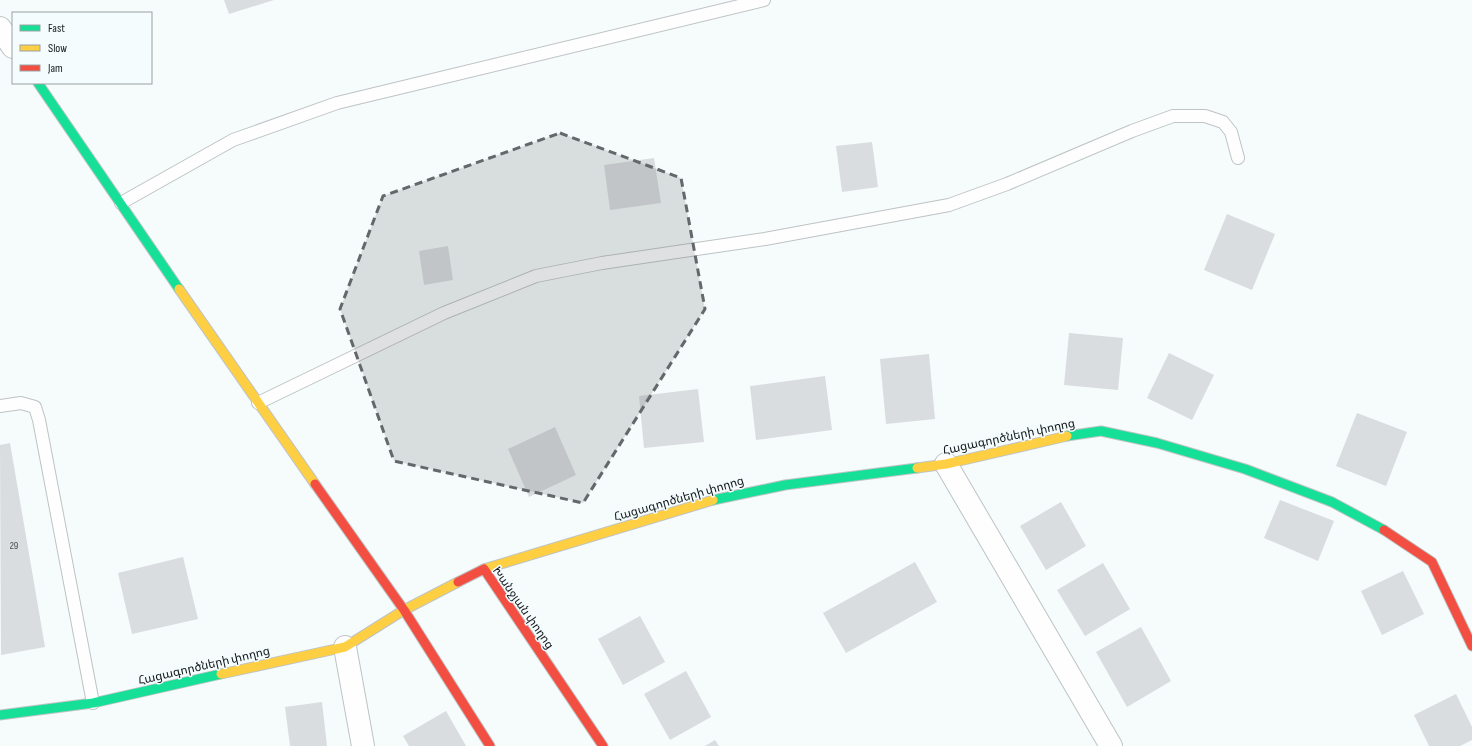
<svg xmlns="http://www.w3.org/2000/svg" width="1472" height="746" font-family="'Sofia Sans Condensed','Noto Sans Armenian',sans-serif">
  <rect width="100%" height="100%" fill="#f6fbfc"/>
  <g fill="#d9dddf">
    <polygon points="224,0 274,0 229,14"/>
    <polygon points="872,142 878,187 842,192 836,146"/>
    <polygon points="654,158 661,203 610,210 604,165"/>
    <polygon points="1227,214 1275,234 1252,290 1204,270"/>
    <polygon points="448,246 453,280 424,285 419,251"/>
    <polygon points="1069,333 1123,338 1118,390 1064,385"/>
    <polygon points="1169,353 1214,375 1192,420 1147,398"/>
    <polygon points="929,354 935,419 886,424 880,359"/>
    <polygon points="825,376 832,430 756,440 750,386"/>
    <polygon points="698,389 704,442 644,448 639,396"/>
    <polygon points="1357,413 1407,432 1386,486 1336,466"/>
    <polygon points="555,427 576,475 529,497 508,449"/>
    <polygon points="10,443 45,647 1,655 0,445"/>
    <polygon points="1280,500 1334,521 1318,561 1264,538"/>
    <polygon points="1061,502 1086,546 1046,570 1020,526"/>
    <polygon points="183,557 198,619 132,634 118,573"/>
    <polygon points="915,562 937,602 846,653 823,613"/>
    <polygon points="1103,563 1130,609 1085,636 1057,590"/>
    <polygon points="1403,571 1424,614 1382,635 1361,591"/>
    <polygon points="640,616 665,662 623,685 598,639"/>
    <polygon points="1141,627 1171,681 1127,707 1096,652"/>
    <polygon points="686,671 711,717 670,740 644,694"/>
    <polygon points="1456,694 1472,727 1472,740 1460,746 1429,746 1414,715"/>
    <polygon points="322,702 327,746 290,746 285,707"/>
    <polygon points="446,711 466,746 409,746 403,736"/>
    <polygon points="715,740 719,746 705,746"/>
  </g>
  <g fill="none" stroke-linecap="round" stroke-linejoin="round">
    <defs>
      <g id="lane">
        <polyline points="121,203 233,140 337,103 764,0"/>
        <polyline points="258,403 444,313 536,276 602,263 765,239 949,205 1007,184 1132,131 1173,116 1205,116 1223,122 1231,132 1238,158"/>
        <polyline points="0,406 21,403 35,407 39,420 93,703"/>
      </g>
      <g id="street">
        <polyline points="0,28 13,47"/>
        <polyline points="946,464 1111,746"/>
        <polyline points="345,647 363,746"/>
      </g>
      <g id="fast">
        <polyline points="38,83 179,289"/>
        <polyline points="1067,436 1101,431 1157,443 1245,469 1332,502 1384,530"/>
        <polyline points="713,500 785,485 917,468"/>
        <polyline points="0,715 93,703 221,674"/>
      </g>
      <g id="slow">
        <polyline points="179,289 315,484"/>
        <polyline points="917,468 946,464 1067,436"/>
        <polyline points="484,569 713,500"/>
        <polyline points="221,674 345,647 404,610 458,582"/>
      </g>
      <g id="jam">
        <polyline points="315,484 404,610 490,746"/>
        <polyline points="1384,530 1432,562 1472,646"/>
        <polyline points="458,582 484,569 603,746"/>
      </g>
    </defs>
    <use href="#lane" stroke="#bec3c4" stroke-width="14"/>
    <use href="#street" stroke="#bec3c4" stroke-width="24"/>
    <use href="#fast" stroke="#bec3c4" stroke-width="11"/>
    <use href="#slow" stroke="#bec3c4" stroke-width="11"/>
    <use href="#jam" stroke="#bec3c4" stroke-width="11"/>
    <use href="#lane" stroke="#fefeff" stroke-width="12"/>
    <use href="#street" stroke="#fefeff" stroke-width="22"/>
    <use href="#fast" stroke="#16e098" stroke-width="9"/>
    <use href="#slow" stroke="#ffcf43" stroke-width="9"/>
    <use href="#jam" stroke="#f24e42" stroke-width="9"/>
  </g>
  <path fill="#64686a" fill-opacity="0.2" stroke="#64686a" stroke-width="3" stroke-dasharray="8 5" stroke-linejoin="round" d="M 560,133 L 681,178 L 705,309 L 583,503 L 394,461 L 340,309 L 383,196 Z"/>
  <g text-anchor="middle" dominant-baseline="central" stroke-width="3" stroke-linejoin="round" paint-order="stroke">
    <g font-size="10" fill="#464a4c">
      <text x="14" y="546">29</text>
    </g>
    <g font-size="12" fill="#15191b" stroke="#f4fcfe">
      <text transform="translate(1009 437) rotate(-12)">Հացագործների փողոց</text>
      <text transform="translate(679 499) rotate(-16)">Հացագործների փողոց</text>
      <text transform="translate(523 608) rotate(55)">Խանջյան փողոց</text>
      <text transform="translate(204 666) rotate(-13)">Հացագործների փողոց</text>
    </g>
  </g>
  <rect x="12" y="12" width="140" height="72" fill="#f4fcfe" stroke="#9ba1a3"/>
  <rect x="20" y="25" width="20" height="6" fill="#16e098" stroke="#9ba1a3"/>
  <text x="48" y="32" font-size="12" fill="#15191b">Fast</text>
  <rect x="20" y="45" width="20" height="6" fill="#ffcf43" stroke="#9ba1a3"/>
  <text x="48" y="52" font-size="12" fill="#15191b">Slow</text>
  <rect x="20" y="65" width="20" height="6" fill="#f24e42" stroke="#9ba1a3"/>
  <text x="48" y="72" font-size="12" fill="#15191b">Jam</text>
</svg>
